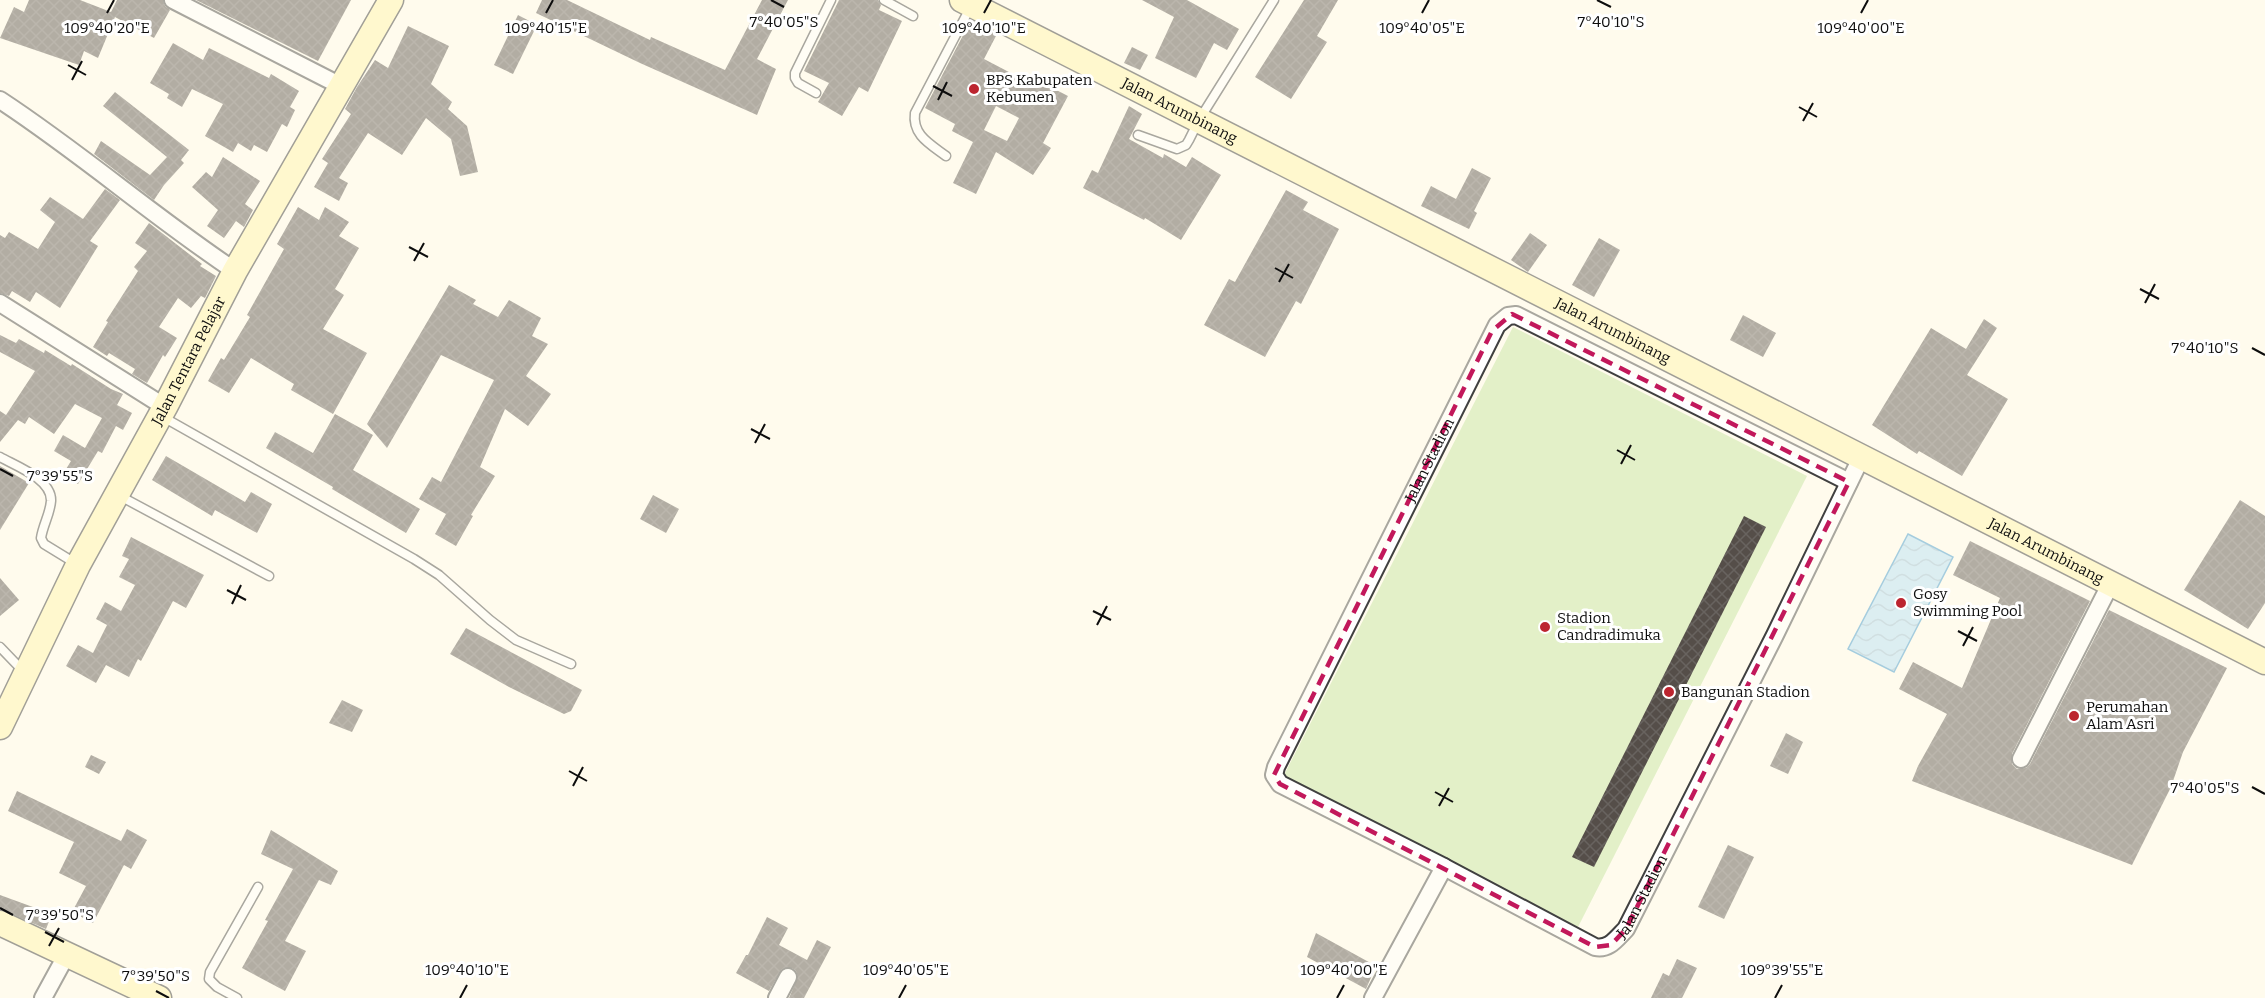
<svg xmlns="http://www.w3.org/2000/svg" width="2265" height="998" font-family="Bitter,serif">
  <defs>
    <pattern id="water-waves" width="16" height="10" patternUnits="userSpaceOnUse" patternTransform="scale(1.5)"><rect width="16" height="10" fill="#b2ddf6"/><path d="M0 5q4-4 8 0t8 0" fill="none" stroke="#98bcd2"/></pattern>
    <pattern id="building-cross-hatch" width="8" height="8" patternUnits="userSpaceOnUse" patternTransform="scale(1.5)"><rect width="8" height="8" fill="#554e49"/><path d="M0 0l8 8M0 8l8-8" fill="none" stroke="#68635f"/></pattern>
  </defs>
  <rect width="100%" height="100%" fill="#fffbed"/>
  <polygon fill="#e3f0c8" points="1513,327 1807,476 1578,927 1283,777"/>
  <polygon fill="url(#water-waves)" stroke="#3994cd" stroke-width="1.5" points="1908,534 1953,557 1894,672 1848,649"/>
  <g fill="url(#building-cross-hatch)" fill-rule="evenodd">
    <polygon points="29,0 80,0 111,12 117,0 163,0 165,6 170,10 154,38 115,17 98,58 84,51 79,65 0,38 14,7 24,12"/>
    <polygon points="196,0 351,0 318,61"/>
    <polygon points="542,0 567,0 650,40 651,37 725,70 762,0 788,0 757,59 776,69 757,115 640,63 536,13"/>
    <polygon points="839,0 878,0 881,5 879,10 902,21 868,92 859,87 842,116 818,102 829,83 804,71"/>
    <polygon points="1142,0 1187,0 1239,29 1227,50 1214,43 1196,78 1155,58 1174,17"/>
    <polygon points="1304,0 1338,0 1317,36 1327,42 1291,99 1255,77"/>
    <polygon points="518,15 537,25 513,74 494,65"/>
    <path d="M 971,20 L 997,34 L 984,59 L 1032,84 L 1035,79 L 1068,96 L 1043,143 L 1051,148 L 1033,175 L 996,152 L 976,194 L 953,183 L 973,142 L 952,131 L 955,124 L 925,108 ZM 996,106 L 1019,118 L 1007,141 L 984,130 Z"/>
    <polygon points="408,26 449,46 431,84 452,102 448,109 467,126 478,172 460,176 451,139 426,118 402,155 368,133 339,178 348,183 339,201 314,187 328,163 322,159 351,114 345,109 357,87 375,60 388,68"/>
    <polygon points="173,43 203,60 209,48 269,78 271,74 299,91 290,107 295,110 287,127 282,124 267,152 254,145 251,151 238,143 233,152 205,136 223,104 192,89 182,107 167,98 169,94 150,83"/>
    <polygon points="1132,47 1148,55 1140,70 1124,63"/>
    <polygon points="115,92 189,150 181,160 184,163 164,185 154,200 94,154 101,141 150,175 167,157 103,106"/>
    <polygon points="1129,106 1142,114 1129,139 1163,158 1164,154 1186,167 1192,157 1221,175 1181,240 1145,218 1144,220 1083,188 1092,170 1098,173"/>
    <polygon points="223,157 260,181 245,204 253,210 244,227 236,221 224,238 207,226 218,210 192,187 206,172 212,177"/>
    <polygon points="1472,168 1491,178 1474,211 1477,213 1469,229 1421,206 1431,186 1456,199"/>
    <polygon points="105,189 120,200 90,241 98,246 60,308 36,292 30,302 12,291 9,296 0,293 0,235 5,238 9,232 38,249 55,222 40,210 50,197 83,219"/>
    <polygon points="1286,190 1308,202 1303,210 1339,229 1301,304 1296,301 1265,357 1204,325 1229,279 1235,282"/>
    <polygon points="298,207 319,220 325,207 349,222 339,236 359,248 335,289 344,295 323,329 367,353 333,414 291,390 294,384 251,358 229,393 208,381 221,358 224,360 250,317 247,315 284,249 277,244"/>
    <polygon points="149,223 202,264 200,266 216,276 205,298 201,296 191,308 178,298 159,327 177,338 165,357 163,355 147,383 132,374 135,369 109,353 107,356 93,347 108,322 106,321 138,271 134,267 147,251 135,243"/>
    <polygon points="1530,233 1547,245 1528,272 1511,260"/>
    <polygon points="1599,238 1620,250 1594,297 1572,285"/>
    <polygon points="449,285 476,300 473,304 498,317 509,300 541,318 532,336 548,344 526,376 551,394 528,426 505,409 480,467 495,476 471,515 473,516 456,546 435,534 446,514 419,499 432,477 441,482 494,380 441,355 387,448 367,424"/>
    <polygon points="1743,315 1776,333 1763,357 1730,340"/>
    <polygon points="1984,319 1997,328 1967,375 2008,399 1962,476 1919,451 1917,454 1872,425 1931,328 1966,349"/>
    <polygon points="0,335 16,343 19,339 44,353 45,350 71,366 72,364 111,389 123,394 117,405 132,413 123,430 116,426 102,453 98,451 78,484 63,474 71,461 54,451 63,435 85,448 102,418 75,404 54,434 29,417 25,424 18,420 0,442 0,411 6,415 35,371 0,352"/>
    <polygon points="335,414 373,435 353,470 420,509 406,533 332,489 333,487 266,448 275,432 313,453"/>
    <polygon points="166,456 245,502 251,492 272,504 257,533 215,510 212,516 152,480"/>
    <polygon points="0,466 29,483 0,530"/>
    <polygon points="653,495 679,509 666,533 640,519"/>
    <polygon points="2240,500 2265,516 2265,603 2248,629 2184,590"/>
    <polygon points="1744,516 1766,527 1594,867 1572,857"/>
    <polygon points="131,537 204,575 186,608 173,601 141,661 138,659 129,677 106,665 96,683 66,666 78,645 93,653 107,625 96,619 105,602 121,611 135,585 119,577 129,559 122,556"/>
    <polygon points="1970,541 2090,601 2012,754 2012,764 2017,769 2026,768 2030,764 2109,610 2227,668 2183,752 2171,787 2132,865 1912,781 1918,766 1947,714 1899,689 1913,662 1962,688 2000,598 1953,575"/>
    <polygon points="0,578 19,600 0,616"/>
    <polygon points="466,628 582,690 571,711 564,714 509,687 450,654"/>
    <polygon points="342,700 363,710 352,732 329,723"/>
    <polygon points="1786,733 1803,742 1788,774 1770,766"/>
    <polygon points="91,755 106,762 99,774 85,767"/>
    <polygon points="17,791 121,841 127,829 147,840 131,869 124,865 93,923 72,912 86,886 59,873 74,842 8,811"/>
    <polygon points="271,830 338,871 331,885 319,880 285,941 306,951 285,991 242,968 268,921 265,920 293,869 261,854"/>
    <polygon points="1728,845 1754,857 1724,919 1698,907"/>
    <polygon points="0,895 52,914 46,929 0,909"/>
    <polygon points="767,917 788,928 779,945 807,960 817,940 831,947 804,998 789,998 798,977 796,971 792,968 782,969 769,991 736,973 746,955 748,955"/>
    <polygon points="1316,933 1376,966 1366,989 1307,957"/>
    <polygon points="1677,959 1697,968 1682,998 1651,998 1663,973 1669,976"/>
  </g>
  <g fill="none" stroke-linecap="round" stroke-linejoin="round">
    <defs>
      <g id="service">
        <polyline points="884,0 913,16"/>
        <polyline points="816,93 798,83 795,78 795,73 831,0"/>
        <polyline points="1138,135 1177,149 1186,145 1189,140 1199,120 1274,0"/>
        <path d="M 946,156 C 930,144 912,135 915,113 L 970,8"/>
        <polyline points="163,417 414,559 439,575 490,620 516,640 571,664"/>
        <path d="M 0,457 C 16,466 52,479 51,501 C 50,514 43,525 41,538 L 44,544 L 75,563"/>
        <polyline points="120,496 269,576"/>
        <polyline points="0,647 24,672"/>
        <polyline points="237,998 217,987 209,979 210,972 258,887"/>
      </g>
      <g id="minor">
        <polyline points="173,0 341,86"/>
        <path d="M 0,100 C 81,153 154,217 235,271"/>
        <polyline points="0,303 165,407"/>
        <polyline points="2021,759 2111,583"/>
        <path id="s1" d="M 1444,867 L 1280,784 L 1274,775 L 1276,767 L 1497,325 L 1508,316 L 1516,315 L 1849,482"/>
        <polyline points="43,998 67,954"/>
        <polyline points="777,998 788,977"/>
        <path id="s2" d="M 1373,998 L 1444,867 L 1595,947 C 1609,950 1616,939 1626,929 L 1775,635 L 1862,456"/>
      </g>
      <g id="secondary">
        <path id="s3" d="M 962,0 L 2265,662"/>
        <path id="s4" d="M 0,727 L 78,565 L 165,407 L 235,271 L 391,0"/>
        <polyline points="0,923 159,998"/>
      </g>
    </defs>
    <use href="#service" stroke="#404040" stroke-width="11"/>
    <use href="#minor" stroke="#404040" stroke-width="20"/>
    <use href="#secondary" stroke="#2f2f2f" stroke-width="27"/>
    <use href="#service" stroke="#fff" stroke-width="8"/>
    <use href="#minor" stroke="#fff" stroke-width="16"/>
    <use href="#secondary" stroke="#fff4a8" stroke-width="24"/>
  </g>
  <path d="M0 0H2265V998H0ZM 1512,314 L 1849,482 L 1626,929 L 1611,945 L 1595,947 L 1280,784 L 1274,775 L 1492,331 Z" fill="#fffbed" fill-opacity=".55" fill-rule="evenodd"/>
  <path fill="none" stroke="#c2185b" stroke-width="4.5" stroke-dasharray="12 8" stroke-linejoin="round" d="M 1512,314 L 1849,482 L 1626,929 L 1611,945 L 1595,947 L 1280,784 L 1274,775 L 1492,331 Z"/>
  <path fill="none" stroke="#0d0d0d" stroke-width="2" d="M 771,0 L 784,7M 1597,0 L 1611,7M 107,13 L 114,0M 546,13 L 553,0M 984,13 L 991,0M 1422,13 L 1429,0M 1861,13 L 1868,0M 68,65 L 86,75M 72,80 L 82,61M 933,86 L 952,96M 938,100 L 947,82M 1799,107 L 1817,117M 1803,121 L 1813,103M 409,247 L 428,257M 414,261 L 424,243M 1275,268 L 1293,278M 1279,282 L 1289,264M 2140,289 L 2159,299M 2145,303 L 2155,284M 2252,348 L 2265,355M 751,429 L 770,439M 755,443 L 765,424M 1617,450 L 1635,460M 1621,464 L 1631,445M 0,469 L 13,476M 227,590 L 246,600M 232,604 L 241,585M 1093,611 L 1111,620M 1097,625 L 1107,606M 1958,631 L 1977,641M 1963,646 L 1973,627M 569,771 L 587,781M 573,786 L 583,767M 2252,787 L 2265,794M 1435,792 L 1453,802M 1439,806 L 1449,788M 0,908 L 13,915M 45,932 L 64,942M 49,946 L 59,928M 156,991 L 169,998M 460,998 L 467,985M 899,998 L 906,985M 1337,998 L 1344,985M 1775,998 L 1782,985"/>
  <g fill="#bc252f" stroke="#fff" stroke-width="2">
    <circle cx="974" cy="89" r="6"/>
    <circle cx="1901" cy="603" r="6"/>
    <circle cx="1545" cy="627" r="6"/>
    <circle cx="1669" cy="692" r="6"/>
    <circle cx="2074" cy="716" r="6"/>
  </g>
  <g text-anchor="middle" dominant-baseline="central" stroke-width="6" stroke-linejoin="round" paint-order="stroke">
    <g font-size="15" fill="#0d0d0d" stroke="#fff" text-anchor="start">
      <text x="986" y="80">BPS Kabupaten<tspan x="986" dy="17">Kebumen</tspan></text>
      <text x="1913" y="594">Gosy<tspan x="1913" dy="17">Swimming Pool</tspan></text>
      <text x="1557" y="618">Stadion<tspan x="1557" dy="17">Candradimuka</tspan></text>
      <text x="1681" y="692">Bangunan Stadion</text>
      <text x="2086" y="707">Perumahan<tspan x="2086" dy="17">Alam Asri</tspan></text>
    </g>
    <g font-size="15" fill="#0d0d0d" stroke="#fff">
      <text stroke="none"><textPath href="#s3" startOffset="244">Jalan Arumbinang</textPath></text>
      <text stroke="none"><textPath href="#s3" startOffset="730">Jalan Arumbinang</textPath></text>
      <text stroke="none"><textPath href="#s4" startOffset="412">Jalan Tentara Pelajar</textPath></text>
      <text stroke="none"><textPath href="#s1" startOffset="546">Jalan Stadion</textPath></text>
      <text stroke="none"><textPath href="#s3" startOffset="1216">Jalan Arumbinang</textPath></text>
      <text stroke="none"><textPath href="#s2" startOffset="394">Jalan Stadion</textPath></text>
    </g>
  </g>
  <g font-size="15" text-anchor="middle" fill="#0d0d0d" stroke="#fff" stroke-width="6" stroke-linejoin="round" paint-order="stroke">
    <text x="784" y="27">7°40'05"S</text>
    <text x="1611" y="27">7°40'10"S</text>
    <text x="107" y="33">109°40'20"E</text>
    <text x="546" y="33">109°40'15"E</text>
    <text x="984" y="33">109°40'10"E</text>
    <text x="1422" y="33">109°40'05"E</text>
    <text x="1861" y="33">109°40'00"E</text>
    <text x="2205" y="353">7°40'10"S</text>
    <text x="60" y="481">7°39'55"S</text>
    <text x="2205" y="793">7°40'05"S</text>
    <text x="60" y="920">7°39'50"S</text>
    <text x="467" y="975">109°40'10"E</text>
    <text x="906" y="975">109°40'05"E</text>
    <text x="1344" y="975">109°40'00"E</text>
    <text x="1782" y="975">109°39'55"E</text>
    <text x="156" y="981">7°39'50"S</text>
  </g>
</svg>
